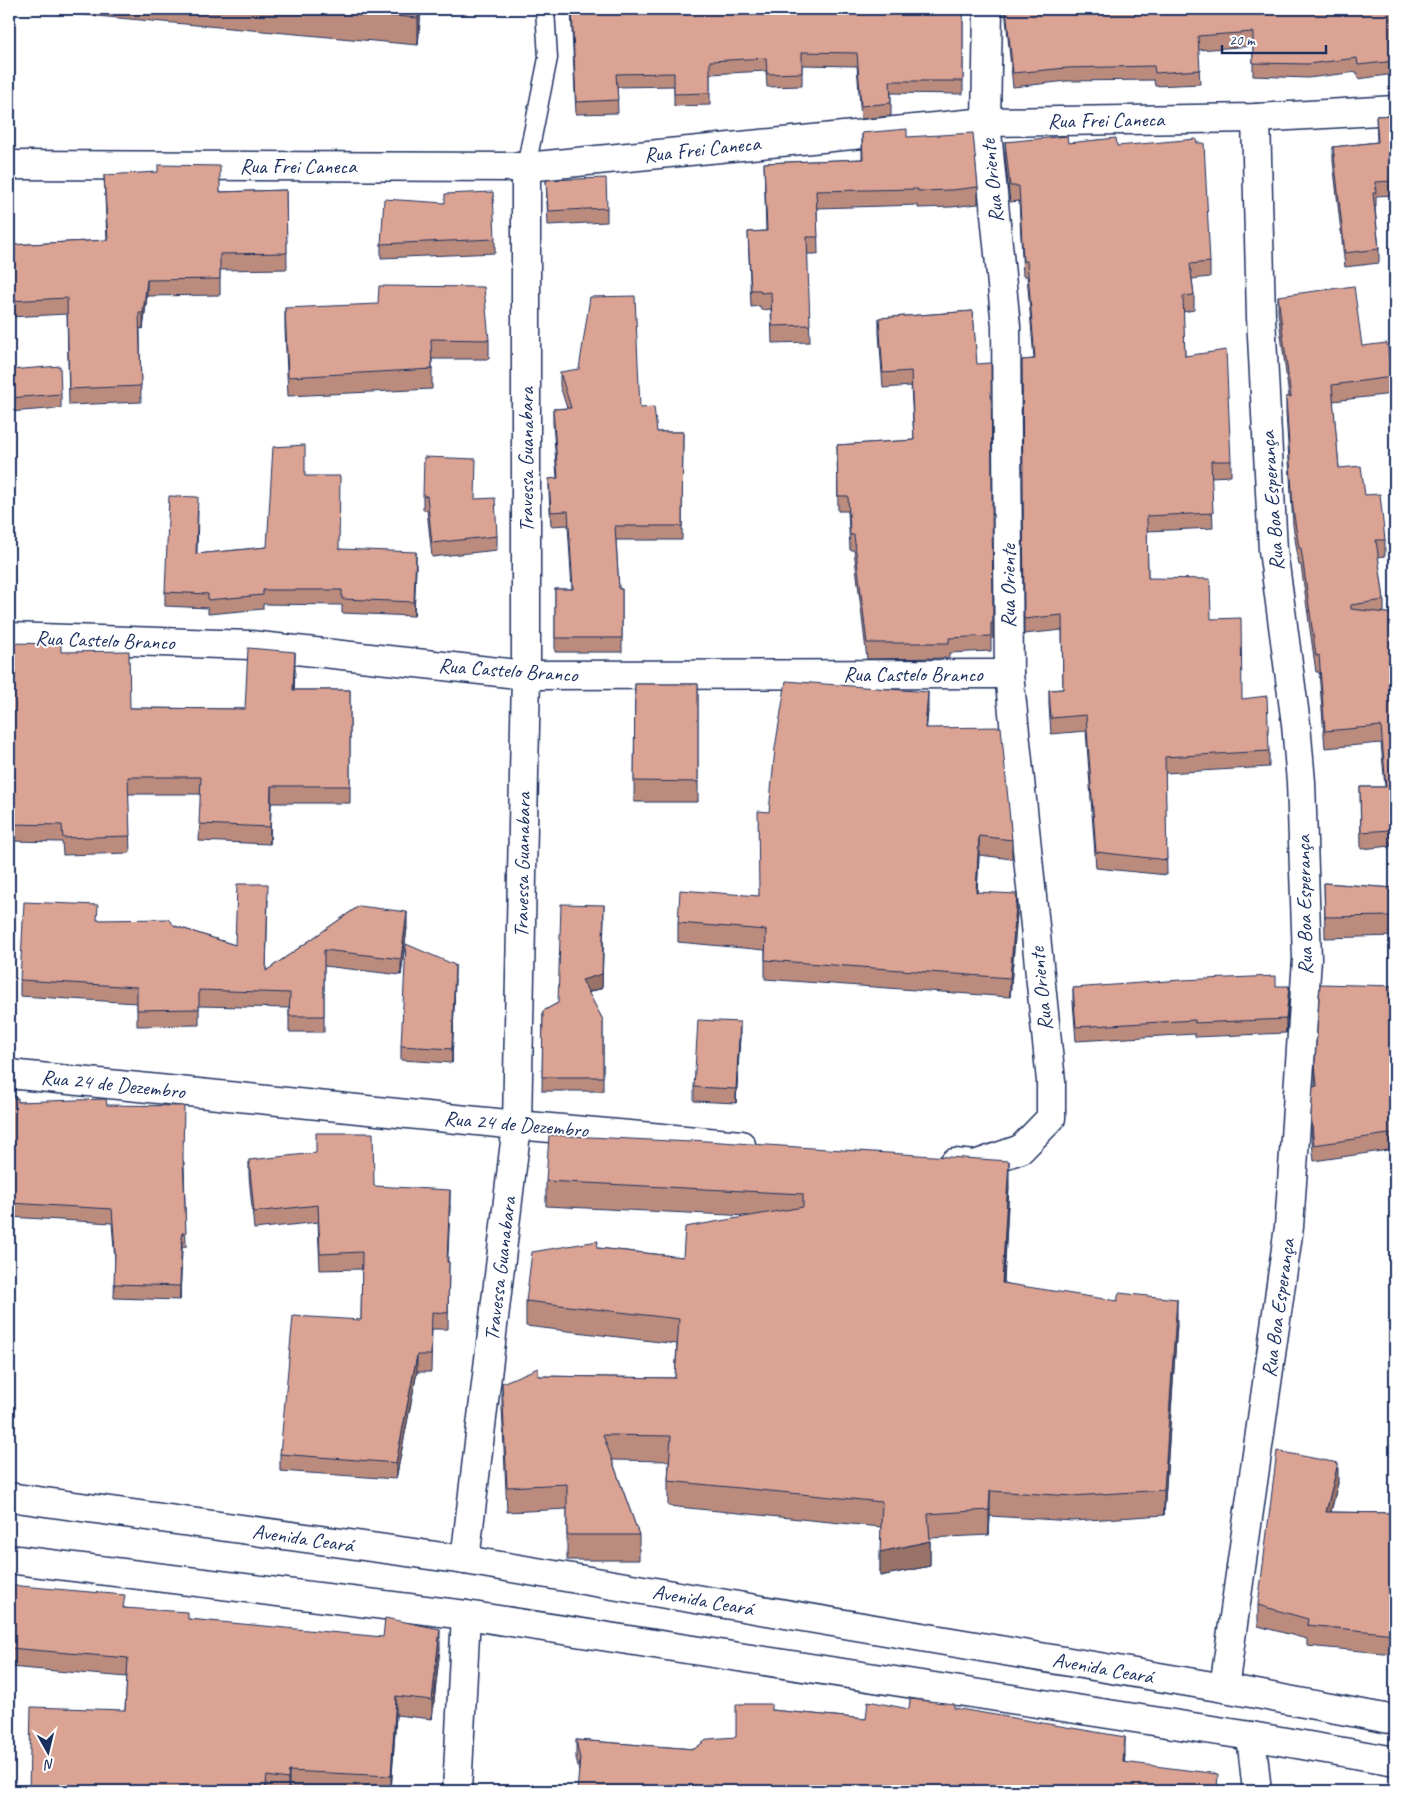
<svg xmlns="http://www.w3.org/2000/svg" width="1404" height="1800" font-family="Caveat,sans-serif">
  <rect width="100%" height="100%" fill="#fff"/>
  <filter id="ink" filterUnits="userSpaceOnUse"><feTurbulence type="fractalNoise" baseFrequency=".02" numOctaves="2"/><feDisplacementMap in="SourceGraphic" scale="10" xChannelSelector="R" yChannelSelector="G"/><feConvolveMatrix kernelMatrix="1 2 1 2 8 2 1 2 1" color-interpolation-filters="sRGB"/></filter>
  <g filter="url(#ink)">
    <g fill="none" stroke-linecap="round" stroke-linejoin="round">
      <defs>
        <polyline id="lane" points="526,167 548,58 545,9"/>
        <g id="street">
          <polyline points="9,165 526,167 986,122 1256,118 1395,110"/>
          <polyline points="9,637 250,645 526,675 1009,674"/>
          <polyline points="9,1074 517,1125 741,1145"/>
          <polyline points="954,1163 975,1165 1021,1149 1051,1118 1051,1081 1009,674 1006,326 986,122 988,9"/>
          <polyline points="465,1560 517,1125 526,675 526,167"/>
          <polyline points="1224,1688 1289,1227 1307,959 1301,782 1296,724 1273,550 1261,317 1256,118"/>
          <polyline points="1251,1736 1257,1791"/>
          <polyline points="457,1791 466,1615"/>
        </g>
        <g id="primary">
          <polyline points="9,1497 465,1560 1224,1688 1395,1720"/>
          <polyline points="9,1559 466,1615 1251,1736 1395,1761"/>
        </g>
      </defs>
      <use href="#lane" stroke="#1b2f5e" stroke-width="21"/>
      <use href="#street" stroke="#1b2f5e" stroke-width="31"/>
      <use href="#primary" stroke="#1b2f5e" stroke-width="31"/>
      <use href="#lane" stroke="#fff" stroke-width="18"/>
      <use href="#street" stroke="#fff" stroke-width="28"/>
      <use href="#primary" stroke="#fff" stroke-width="28"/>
    </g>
    <g fill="#bb8c7e" stroke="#1b2f5e">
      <polygon points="63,9 421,9 418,45 63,13"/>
      <polygon points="571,9 963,9 963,94 891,93 891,116 861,119 857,66 802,65 802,86 767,87 766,71 710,74 710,105 674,106 674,86 617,87 618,113 576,114"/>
      <polygon points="1005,9 1395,9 1395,74 1358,79 1357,72 1308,78 1253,76 1253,46 1198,50 1200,84 1155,86 1154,80 1067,81 1013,87"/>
      <polygon points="1395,115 1395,195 1376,196 1376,207 1375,207 1379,249 1379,263 1345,267 1333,161 1333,147 1377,142 1376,116"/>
      <polygon points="862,133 907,137 978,187 978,204 952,207 918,208 918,205 817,208 818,254 807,254 810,342 772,343 771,309 761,310 760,306 751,307 748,232 766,231 764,163 862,159"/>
      <polygon points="1005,142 1068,143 1117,146 1210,262 1210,277 1192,279 1194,295 1194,310 1183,312 1185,356 1231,461 1231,476 1211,477 1213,528 1147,531 1148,578 1211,619 1242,699 1269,751 1269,767 1165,773 1167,875 1096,868 1086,731 1051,734 1049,705 1049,690 1063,689 1062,630 1024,634 1022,360 1034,359 1027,276 1023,276 1019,201 1010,202 1005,157"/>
      <polygon points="104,175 220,192 286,190 287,269 220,270 220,295 147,296 143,329 140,328 141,402 69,405 67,314 9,317 9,245 107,240"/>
      <polygon points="546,180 607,208 607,222 548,225"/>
      <polygon points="445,203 495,239 495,253 381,258 381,244"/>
      <polygon points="1278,296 1362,346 1392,377 1392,394 1333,401 1339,468 1365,495 1385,540 1385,556 1378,557 1384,600 1384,613 1395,614 1395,842 1391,841 1391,846 1361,849 1360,787 1385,787 1381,743 1325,748 1319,672 1316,672 1301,565 1299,565 1293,525 1286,413 1286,397 1289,397 1278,312"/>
      <polygon points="285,308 489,340 489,359 432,359 432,389 288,396 285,328"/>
      <polygon points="973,311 993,623 993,638 991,638 991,651 949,653 949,658 867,659 854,550 850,550 848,511 838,511 837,445 914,440 911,386 883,388 879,333 879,318"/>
      <polygon points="9,370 61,394 61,408 9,412"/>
      <polygon points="560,372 640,408 657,432 683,432 682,540 616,540 619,589 622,589 622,652 555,652 555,589 572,589 568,525 551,526 549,493 549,479 557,478 553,423 553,409 567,408 560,386"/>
      <polygon points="305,476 339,549 416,566 414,616 342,613 342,605 263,604 263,609 208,614 208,608 165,606 165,592 198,511 197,554 267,547"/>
      <polygon points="423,496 475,499 497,536 497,550 432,557 427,510 423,510"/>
      <polygon points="9,643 61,652 130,708 245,709 295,669 294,690 350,690 350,803 271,803 270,844 199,841 201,794 128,794 130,853 63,855 62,842 9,841"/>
      <polygon points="635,684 698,684 698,802 634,802"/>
      <polygon points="928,711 926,728 1012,840 1012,859 979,855 977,892 1017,913 1010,997 765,979 765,950 678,942 678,923 759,896 769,812"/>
      <polygon points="1324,883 1395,888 1395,936 1325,938"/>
      <polygon points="268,900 266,971 359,906 407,928 401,975 324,966 324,1032 289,1032 289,1008 199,1006 199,1025 137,1026 137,1003 20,996 20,980 98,920 175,926 235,945"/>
      <polygon points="604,919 602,988 588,993 603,1020 603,1091 542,1091 543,1011 558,1003"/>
      <polygon points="455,979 452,1063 401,1060 401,1046"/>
      <polygon points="1276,986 1289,1000 1286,1033 1195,1037 1195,1034 1076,1041 1073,1002 1073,988"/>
      <polygon points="1395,986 1395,1149 1314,1161 1311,1132 1311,1116 1315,1087 1315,1063"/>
      <polygon points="740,1036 736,1103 694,1101 694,1087"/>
      <polygon points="9,1099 18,1102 107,1105 184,1162 186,1247 182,1247 180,1300 114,1298 115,1261 112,1223 9,1217"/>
      <polygon points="249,1160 374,1186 450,1206 447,1262 449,1262 448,1329 432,1329 431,1372 417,1372 396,1479 280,1471 280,1454 361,1320 362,1269 320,1270 318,1222 254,1229 249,1176"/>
      <polygon points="546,1181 1009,1186 1004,1283 1177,1324 1164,1515 1073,1521 990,1516 989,1535 930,1538 930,1566 880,1576 881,1527 668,1506 668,1481 669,1461 612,1460 639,1535 639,1560 567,1560 567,1509 507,1512 502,1408 502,1383 538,1376 675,1378 677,1344 526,1326 526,1301 598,1248 683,1257 749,1216 546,1206"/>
      <polygon points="1338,1483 1331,1512 1395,1513 1394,1654 1307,1646 1307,1639 1258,1626 1258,1605"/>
      <polygon points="9,1585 125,1608 188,1619 440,1648 432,1719 396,1715 391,1791 317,1791 289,1790 289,1791 29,1791 125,1710 127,1677 9,1667"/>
      <polygon points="954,1708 1125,1755 1124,1762 1218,1791 579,1772 576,1758 576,1740 694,1749 736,1737 771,1710 866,1719 909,1709"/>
    </g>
    <g fill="#997267" stroke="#1b2f5e">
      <polygon points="419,9 421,9 418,45 418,18"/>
      <polygon points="147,280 147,296 143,329 143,313"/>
      <polygon points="416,552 416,566 414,616 414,602"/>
      <polygon points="295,652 295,669 293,707 293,690"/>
      <polygon points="928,692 928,711 925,748 925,728"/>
      <polygon points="271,786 271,803 270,844 270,827"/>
      <polygon points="979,836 979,855 976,912 976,892"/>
      <polygon points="1017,894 1017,913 1010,997 1010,978"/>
      <polygon points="604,905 602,988 582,994 582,980"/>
      <polygon points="407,912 407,928 401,975 401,959"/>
      <polygon points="455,965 455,979 452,1063 452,1049"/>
      <polygon points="1289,986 1289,1000 1286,1033 1286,1019"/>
      <polygon points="740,1022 740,1036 736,1103 736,1089"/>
      <polygon points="1009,1161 1009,1186 1002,1308 1002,1283"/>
      <polygon points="450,1190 450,1206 447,1279 447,1262"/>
      <polygon points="182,1233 182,1247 180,1300 180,1286"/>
      <polygon points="1177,1299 1177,1324 1164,1515 1164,1490"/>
      <polygon points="417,1355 417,1372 396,1479 396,1463"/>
      <polygon points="1338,1463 1338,1483 1326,1532 1326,1512"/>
      <polygon points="990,1491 990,1516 989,1535 989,1510"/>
      <polygon points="930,1541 930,1566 880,1576 880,1552"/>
      <polygon points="1395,1627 1395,1648 1394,1654 1394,1634"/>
      <polygon points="440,1629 440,1648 432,1719 432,1700"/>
      <polygon points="396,1696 396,1715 391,1791 391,1776"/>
      <polygon points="1125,1737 1125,1755 1123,1780 1123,1762"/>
      <polygon points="289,1771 289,1790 288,1791 288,1779"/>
    </g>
    <g fill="#daa393" stroke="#1b2f5e">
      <polygon points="312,9 419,9 418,18"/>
      <polygon points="572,9 963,9 963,81 890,81 891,103 861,106 857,53 802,52 802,73 767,74 766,58 710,61 710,93 674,94 674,73 616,74 618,100 576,102"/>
      <polygon points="1006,9 1395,9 1395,61 1358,65 1357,58 1308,64 1253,63 1253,32 1198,36 1200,70 1155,73 1154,66 1067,68 1013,73"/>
      <polygon points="1395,115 1395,181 1375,182 1376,193 1373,193 1379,249 1345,253 1333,147 1378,142 1376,116"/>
      <polygon points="907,129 907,137 973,133 978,187 952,190 918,191 918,189 816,191 818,237 807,237 810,325 772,326 771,292 761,293 760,290 751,290 748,232 767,231 764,163 863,159 862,133"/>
      <polygon points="1067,136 1068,143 1116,138 1117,146 1196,139 1197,143 1204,143 1210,262 1190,264 1194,295 1183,296 1185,356 1226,350 1231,461 1211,461 1213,513 1147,516 1148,578 1210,579 1211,619 1241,618 1242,699 1267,696 1269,751 1165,757 1167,860 1096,852 1086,715 1051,718 1049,690 1063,689 1062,615 1024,619 1022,360 1035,359 1027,261 1023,261 1019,186 1010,186 1005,142"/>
      <polygon points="158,165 220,166 220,192 286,190 287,253 220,254 220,279 147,280 143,313 139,313 141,386 69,389 67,298 9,301 9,245 108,240 104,175 158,172"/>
      <polygon points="606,178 607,208 548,211 546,180"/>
      <polygon points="493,192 495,239 381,244 384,199 445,203 445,194"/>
      <polygon points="379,286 484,287 489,340 431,339 432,369 288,377 285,308 378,304"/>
      <polygon points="1354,286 1362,346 1387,343 1392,377 1332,385 1339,468 1361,466 1365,495 1380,494 1385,540 1376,540 1384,600 1351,605 1351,609 1395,614 1395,825 1391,825 1391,830 1361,832 1360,787 1386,787 1381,726 1325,731 1319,655 1316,656 1301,548 1299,548 1293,509 1286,397 1291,397 1278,296"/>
      <polygon points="635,296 640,408 654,407 657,432 683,432 682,526 615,526 619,589 622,589 622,638 555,638 555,589 573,589 568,511 551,512 549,479 558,478 553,409 571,408 560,372 579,369 590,297"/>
      <polygon points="973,311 977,364 991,363 993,623 991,623 991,636 949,638 949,643 867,643 854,535 850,535 848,496 838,496 837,445 914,440 911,371 883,373 879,318"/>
      <polygon points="60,366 61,394 9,398 9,370"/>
      <polygon points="305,445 305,476 340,476 339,549 416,552 414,602 342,599 342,590 263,590 263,595 208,600 208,594 165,592 169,496 198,497 196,554 267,547 273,447"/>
      <polygon points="424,457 476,459 475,499 495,498 497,536 432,543 427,496 423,496"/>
      <polygon points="9,643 61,644 61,652 129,651 130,708 245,709 248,648 295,652 293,690 350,690 350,786 271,786 270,827 199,824 201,777 128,777 130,836 63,838 62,825 9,824"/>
      <polygon points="786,681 928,692 925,728 1001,727 1012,840 979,836 976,892 1017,894 1010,978 765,960 766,930 678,923 680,890 759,896 758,811 769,812 775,748"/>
      <polygon points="635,684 698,684 698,782 634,781"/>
      <polygon points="1324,883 1395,888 1395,916 1325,917"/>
      <polygon points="237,884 268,884 266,971 359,906 407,912 401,959 324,950 324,1016 289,1016 290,993 199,990 199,1009 137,1010 137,987 20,980 24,902 98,905 97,920 168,919 175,926 235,945"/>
      <polygon points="561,904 604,905 602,974 582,980 603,1020 603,1077 542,1077 543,1011 558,1003"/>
      <polygon points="406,944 455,965 452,1049 401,1046"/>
      <polygon points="1276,976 1276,986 1289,986 1286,1019 1195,1023 1195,1020 1076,1027 1073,988 1181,980"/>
      <polygon points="1320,984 1395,986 1395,1133 1314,1145 1311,1116 1313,1087 1317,1086 1315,1063"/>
      <polygon points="698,1020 740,1022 736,1089 694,1087"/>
      <polygon points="18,1098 18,1102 106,1099 107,1105 184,1106 183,1156 186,1233 182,1233 180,1286 114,1284 115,1252 112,1209 9,1203 9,1099"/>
      <polygon points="316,1133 373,1133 374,1186 450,1190 447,1262 449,1262 448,1313 432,1312 431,1355 417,1355 396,1463 280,1454 293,1316 361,1320 362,1252 320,1254 318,1205 254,1212 249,1160 316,1153"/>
      <polygon points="549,1135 691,1142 691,1140 1009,1161 1002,1283 1117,1301 1119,1293 1177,1299 1164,1490 1073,1496 990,1491 989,1510 928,1514 930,1541 880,1552 882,1502 668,1481 671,1436 603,1435 639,1535 567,1535 567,1484 507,1487 502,1383 538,1368 538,1376 675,1378 679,1319 526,1301 532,1252 598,1241 597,1248 683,1257 685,1227 803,1207 803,1194 546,1181"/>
      <polygon points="1277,1451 1338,1463 1326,1512 1395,1513 1395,1627 1394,1634 1307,1625 1308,1619 1258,1605"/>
      <polygon points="9,1585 125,1595 123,1608 188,1612 188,1619 383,1637 385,1618 440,1629 432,1700 396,1696 391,1776 289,1771 288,1779 267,1776 265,1791 29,1791 31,1707 125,1710 128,1658 9,1648"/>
      <polygon points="910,1699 954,1704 954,1708 1125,1737 1123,1762 1218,1774 1217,1791 577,1791 580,1759 576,1740 694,1749 708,1739 736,1737 736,1704 771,1704 771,1710 866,1719 868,1701 909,1709"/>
    </g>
  </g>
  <g text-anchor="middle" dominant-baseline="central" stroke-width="4" stroke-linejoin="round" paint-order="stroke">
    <g font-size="21" fill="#1b2f5e" stroke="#fff">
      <text transform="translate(1106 120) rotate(-1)">Rua Frei Caneca</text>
      <text transform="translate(702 149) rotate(-6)">Rua Frei Caneca</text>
      <text x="298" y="166">Rua Frei Caneca</text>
      <text transform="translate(992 181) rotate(-96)">Rua Oriente</text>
      <text transform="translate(526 460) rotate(-90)">Travessa Guanabara</text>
      <text transform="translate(1272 501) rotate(-94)">Rua Boa Esperança</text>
      <text transform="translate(1008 586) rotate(-90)">Rua Oriente</text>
      <text transform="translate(105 640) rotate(2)">Rua Castelo Branco</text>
      <text transform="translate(508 670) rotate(4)">Rua Castelo Branco</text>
      <text x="913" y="674">Rua Castelo Branco</text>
      <text transform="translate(522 865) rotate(-89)">Travessa Guanabara</text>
      <text transform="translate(1304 905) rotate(-91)">Rua Boa Esperança</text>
      <text transform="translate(1041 989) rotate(-96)">Rua Oriente</text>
      <text transform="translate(113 1084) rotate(6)">Rua 24 de Dezembro</text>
      <text transform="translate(516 1124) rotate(5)">Rua 24 de Dezembro</text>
      <text transform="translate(500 1269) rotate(-83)">Travessa Guanabara</text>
      <text transform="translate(1278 1308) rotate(-82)">Rua Boa Esperança</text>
      <text transform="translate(303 1538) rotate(8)">Avenida Ceará</text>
      <text transform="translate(703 1600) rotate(10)">Avenida Ceará</text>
      <text transform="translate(1103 1668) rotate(10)">Avenida Ceará</text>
    </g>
  </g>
  <rect width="1404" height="1800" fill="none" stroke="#fff" stroke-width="30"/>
  <rect x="15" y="15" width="1374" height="1770" fill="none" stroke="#1b2f5e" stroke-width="2" filter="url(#ink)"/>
  <g transform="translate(48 1752) rotate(172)" stroke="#ffffff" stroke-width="4" paint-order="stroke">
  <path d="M0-4L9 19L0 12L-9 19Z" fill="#1b2f5e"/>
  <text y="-8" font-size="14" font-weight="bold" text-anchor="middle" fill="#1b2f5e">N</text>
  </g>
  <path d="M1222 45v8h104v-8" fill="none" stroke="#1b2f5e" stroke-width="2.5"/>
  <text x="1229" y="45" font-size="15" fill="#1b2f5e" stroke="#ffffff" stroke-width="4" paint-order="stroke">20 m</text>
</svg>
